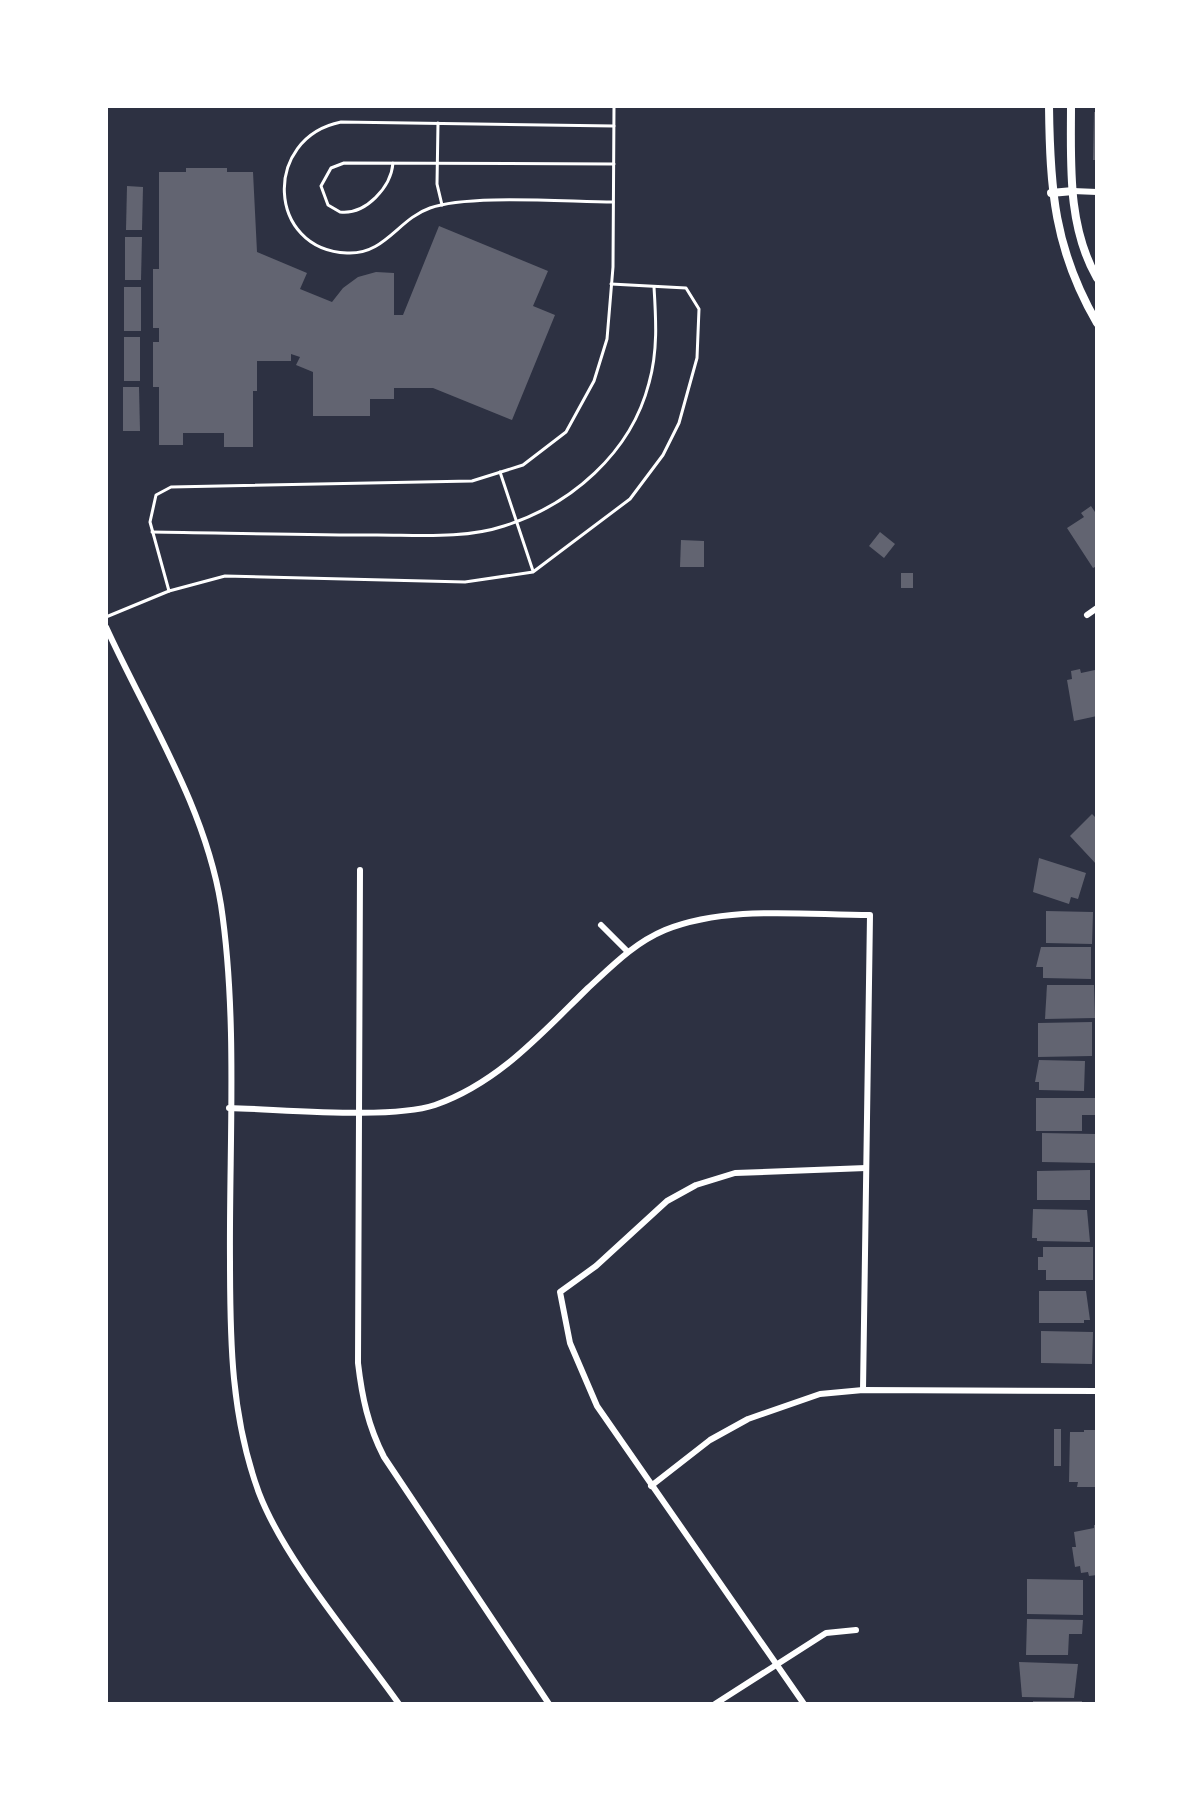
<svg xmlns="http://www.w3.org/2000/svg" width="1203" height="1810" font-family="'Public Sans',sans-serif">
  <rect width="100%" height="100%" fill="#2d3142"/>
  <g fill="#626471">
    <polygon points="1094,112 1097,112 1097,160 1093,160"/>
    <polygon points="186,168 227,168 227,172 253,172 257,252 307,273 300,289 332,302 343,288 358,277 376,272 394,273 394,315 403,315 439,226 548,271 533,306 555,315 512,420 433,388 394,388 394,399 370,399 370,416 313,416 313,372 296,365 300,357 291,354 291,361 257,361 257,391 253,391 253,447 224,447 224,433 183,433 183,445 159,445 159,387 153,387 153,342 159,342 159,328 153,328 153,269 159,269 159,172 186,172"/>
    <polygon points="127,186 143,187 142,230 126,230"/>
    <polygon points="125,237 142,237 141,280 125,280"/>
    <rect x="124" y="287" width="17" height="44"/>
    <rect x="124" y="337" width="16" height="44"/>
    <polygon points="123,387 139,387 140,431 123,431"/>
    <polygon points="1091,506 1097,515 1097,566 1093,568 1067,528 1084,517 1081,513"/>
    <polygon points="880,532 895,544 884,558 869,546"/>
    <polygon points="681,540 704,541 704,567 680,567"/>
    <rect x="901" y="573" width="12" height="15"/>
    <polygon points="1080,669 1081,673 1095,670 1097,716 1074,721 1067,680 1072,679 1071,671"/>
    <polygon points="1092,814 1097,819 1097,865 1070,836"/>
    <polygon points="1039,858 1086,873 1078,899 1071,897 1069,904 1033,892"/>
    <polygon points="1046,911 1093,912 1092,944 1046,943"/>
    <polygon points="1041,947 1091,947 1091,979 1043,978 1043,967 1036,967"/>
    <polygon points="1047,985 1094,985 1095,1018 1045,1019"/>
    <polygon points="1092,1022 1092,1056 1038,1057 1038,1023"/>
    <polygon points="1039,1060 1085,1061 1084,1091 1039,1090 1039,1082 1035,1082"/>
    <polygon points="1036,1098 1095,1098 1095,1115 1082,1115 1082,1131 1036,1131"/>
    <polygon points="1042,1133 1095,1134 1095,1163 1042,1162"/>
    <polygon points="1090,1170 1090,1200 1037,1200 1037,1171"/>
    <polygon points="1033,1209 1087,1210 1090,1242 1037,1241 1037,1238 1032,1238"/>
    <polygon points="1043,1247 1093,1247 1093,1280 1046,1280 1046,1270 1038,1270 1038,1257 1043,1257"/>
    <polygon points="1039,1291 1086,1291 1090,1320 1084,1320 1084,1323 1039,1323"/>
    <polygon points="1041,1331 1093,1332 1092,1364 1041,1363"/>
    <rect x="1054" y="1429" width="7" height="37"/>
    <polygon points="1084,1430 1097,1430 1097,1487 1077,1487 1078,1482 1069,1482 1070,1432 1084,1432"/>
    <polygon points="1094,1525 1097,1525 1097,1575 1089,1576 1088,1572 1081,1573 1080,1566 1075,1567 1072,1547 1076,1547 1074,1532 1094,1528"/>
    <polygon points="1027,1579 1083,1580 1083,1615 1027,1614"/>
    <polygon points="1027,1619 1083,1620 1082,1634 1069,1634 1068,1655 1026,1655"/>
    <polygon points="1019,1662 1078,1664 1074,1698 1022,1697"/>
    <rect x="1033" y="1701" width="49" height="3"/>
  </g>
  <g fill="none" stroke-linecap="round" stroke-linejoin="round">
    <g stroke="#fff" stroke-width="3">
      <polyline points="438,123 437,184 442,205"/>
      <path d="M 393,163 C 391,187 366,215 340,212 L 328,205 L 321,186 L 331,168 L 344,163 L 614,164"/>
      <path d="M 613,202 C 568,202 468,194 430,208 C 398,219 385,255 347,253 C 267,250 262,138 341,122 L 614,126"/>
      <polyline points="500,472 533,571"/>
      <path d="M 152,532 C 227,533 302,535 377,535 C 418,535 465,539 504,526 C 571,505 631,453 649,383 C 658,351 656,319 654,287"/>
      <polyline points="169,591 225,576 465,582 533,572 630,499 663,455 679,423 697,358 699,309 686,288 611,284"/>
      <polyline points="106,617 169,591 150,522 156,495 171,487 472,481 523,465 566,432 594,381 607,339 613,267 614,106"/>
    </g>
    <g stroke="#fff" stroke-width="6">
      <polyline points="1073,191 1097,192"/>
      <polyline points="1087,615 1097,608"/>
      <path d="M 106,627 C 147,717 205,806 221,905 C 238,1018 229,1146 230,1261 C 230,1341 231,1417 259,1493 C 285,1561 356,1643 399,1704"/>
      <path d="M 360,870 L 358,1363 C 362,1397 368,1426 384,1457 L 549,1704"/>
      <polyline points="601,925 627,951"/>
      <path d="M 229,1108 C 280,1109 390,1120 435,1105 C 498,1083 541,1034 588,988 C 612,966 634,943 665,930 C 728,905 803,915 870,915 L 863,1390"/>
      <polyline points="651,1486 710,1440 748,1419 820,1394 863,1390 1097,1391"/>
      <polyline points="715,1704 826,1633 856,1630"/>
      <polyline points="804,1704 597,1406 570,1343 560,1292 596,1266 667,1201 696,1185 735,1173 866,1168"/>
    </g>
    <g stroke="#fff" stroke-width="8">
      <path d="M 1049,106 C 1050,189 1054,249 1097,323"/>
      <path d="M 1071,106 C 1071,163 1067,226 1097,278"/>
      <polyline points="1051,193 1073,191"/>
    </g>
  </g>
  <rect width="1203" height="1810" fill="none" stroke="#ffffff" stroke-width="216"/>
</svg>
